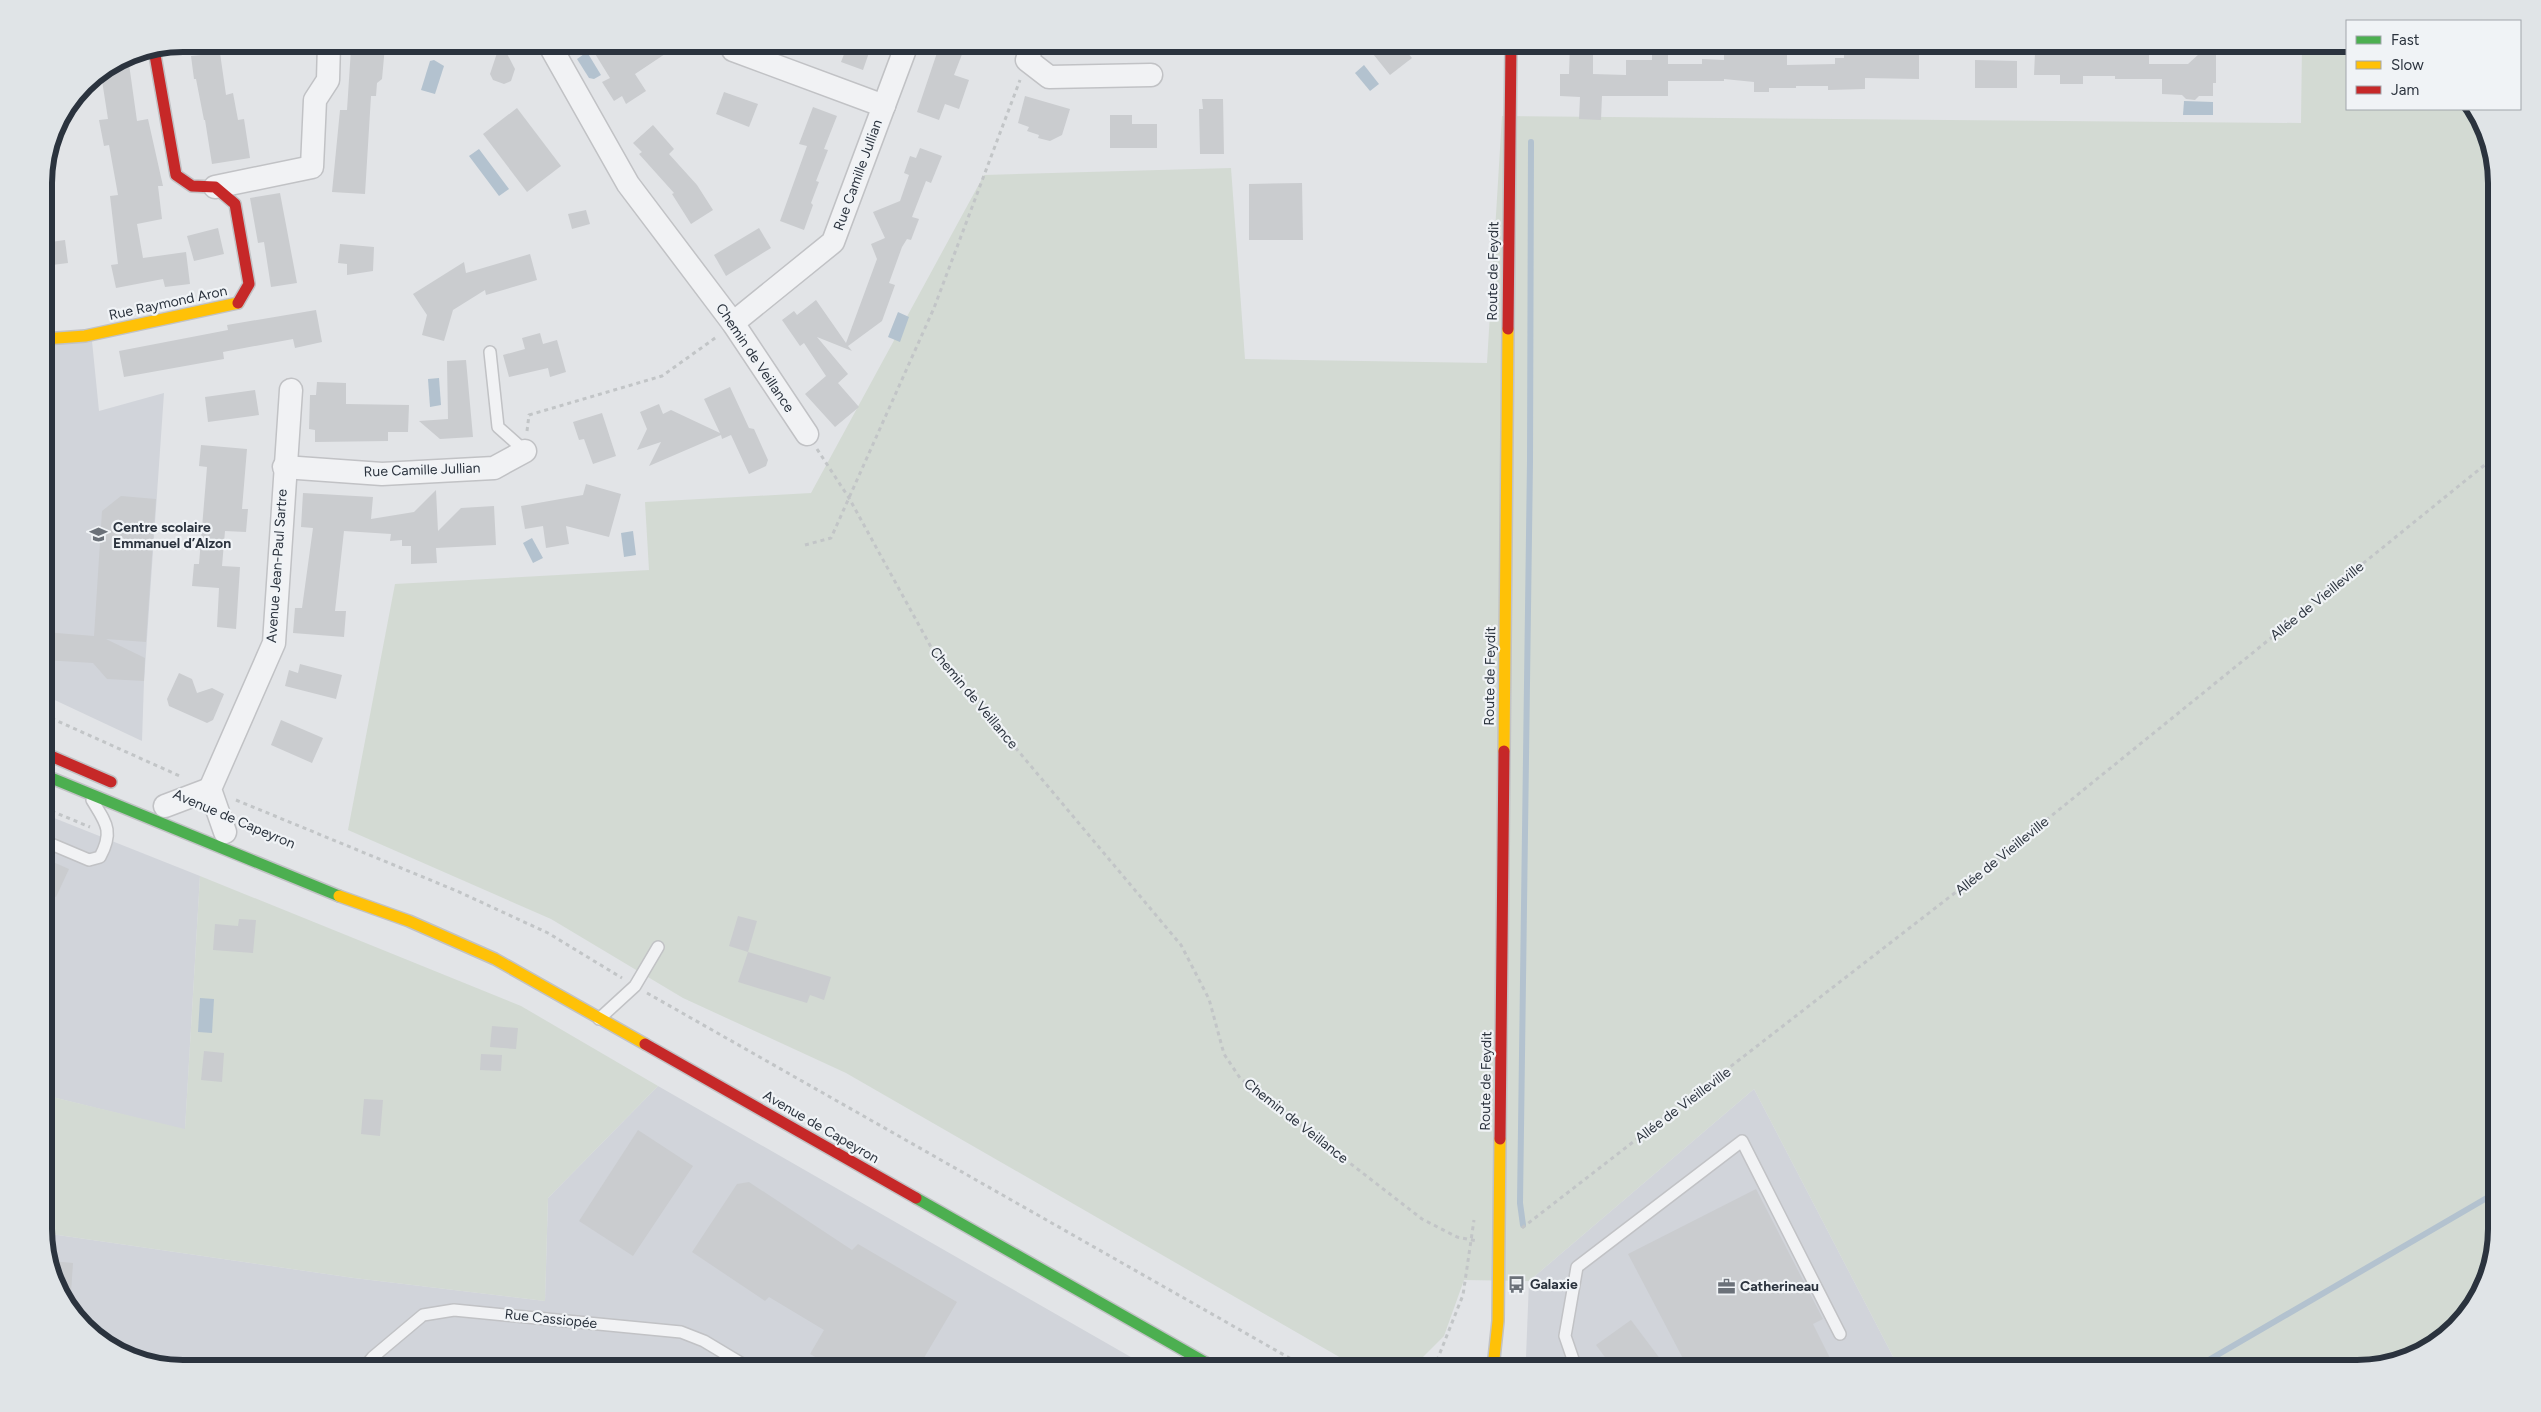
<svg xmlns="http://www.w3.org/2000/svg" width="2541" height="1412" font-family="Figtree,sans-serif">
  <rect width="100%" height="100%" fill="#e2e4e7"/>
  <g fill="#d1d4da">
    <polygon points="92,341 99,411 164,393 144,681 142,741 44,695 44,345"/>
    <polygon points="44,814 200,876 185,1130 44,1095"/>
    <polygon points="658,1086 1150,1368 183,1368 114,1350 67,1306 44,1238 44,1233 354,1278 545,1301 548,1198"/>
    <polygon points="1754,1089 1899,1368 1530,1368 1526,1357 1529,1281"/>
  </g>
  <g fill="#d3dad3">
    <polygon points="2302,44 2347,44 2347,109 2474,109 2478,113 2497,174 2497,1229 2479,1298 2428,1349 2358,1368 1899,1368 1754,1089 1529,1281 1464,1280 1444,1336 1422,1358 1392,1368 1374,1368 1348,1362 846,1073 683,998 551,919 348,830 395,584 649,570 645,502 811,493 984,175 1231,168 1245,359 1487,363 1502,116 2301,123"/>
    <polygon points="200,876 521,1006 658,1086 548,1198 545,1301 354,1278 44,1233 44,1095 185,1129"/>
  </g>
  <g fill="#b3c2cf">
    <polygon points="587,52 601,75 594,79 589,78 577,59"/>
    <polygon points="434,60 444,66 435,94 421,90 430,61"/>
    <polygon points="1364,65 1379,84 1370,91 1355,73"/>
    <polygon points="2184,101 2213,102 2213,115 2183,115"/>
    <polygon points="479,149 509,189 499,196 469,156"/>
    <polygon points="898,312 909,317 900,342 888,337"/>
    <polygon points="439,378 441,405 430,407 428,379"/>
    <polygon points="633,531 636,555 624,557 621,533"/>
    <polygon points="532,538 543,558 533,563 523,543"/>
    <polygon points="200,998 214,999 212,1033 198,1032"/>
  </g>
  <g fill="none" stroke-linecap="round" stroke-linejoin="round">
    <g stroke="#b3c2cf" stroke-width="6">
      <polyline points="1523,1225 1520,1203 1530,461 1531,142"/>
      <polyline points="2195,1368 2497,1192"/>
    </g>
  </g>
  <g fill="#cacccf">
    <polygon points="360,44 385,46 382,79 377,83 376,96 371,96 365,194 332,192 340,110 347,110 351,49 360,50"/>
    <polygon points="500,44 502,44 515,69 511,81 504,84 493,80 490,74"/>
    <polygon points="589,44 680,44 635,74 646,91 626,104 622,96 614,101 602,82 610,78"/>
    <polygon points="848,44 872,44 863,70 841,62"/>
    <polygon points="940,44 966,44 954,75 969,80 959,109 945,104 939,120 917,112"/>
    <polygon points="1365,44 1400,44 1412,58 1390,75"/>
    <polygon points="1570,44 1593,44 1593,74 1626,75 1626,60 1652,60 1652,50 1668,50 1668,64 1702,64 1702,59 1724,60 1724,53 1752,53 1752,50 1772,50 1772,53 1787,53 1787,65 1835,64 1835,58 1844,58 1844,54 1876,54 1876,50 1919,51 1919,79 1865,78 1865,89 1828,90 1828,86 1796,86 1796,88 1769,88 1769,92 1754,92 1754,82 1724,79 1724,81 1668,81 1668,96 1602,96 1601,120 1579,119 1580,97 1560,96 1560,74 1569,74"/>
    <polygon points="220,53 226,95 233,93 238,120 244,119 250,158 212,164 205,120 204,120 196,79 194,79 191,56"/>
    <polygon points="2035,53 2149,54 2149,64 2188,64 2199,54 2216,54 2216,83 2213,83 2213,96 2199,96 2195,100 2186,99 2182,95 2162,94 2162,79 2115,79 2115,76 2083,76 2083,84 2060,84 2060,75 2034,75"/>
    <polygon points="122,59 123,65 129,64 137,121 148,119 163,186 158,186 162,219 137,224 143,258 186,252 190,284 165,287 163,279 116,288 111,265 118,264 110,196 118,195 109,145 104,146 99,120 108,119 101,74"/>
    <polygon points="1975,60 2017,61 2017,88 1975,88"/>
    <polygon points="724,92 758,104 749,127 716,114"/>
    <polygon points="1025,96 1070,109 1062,135 1050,141 1038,138 1039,135 1027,131 1029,127 1018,123"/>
    <polygon points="1202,99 1223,99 1224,154 1200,154 1199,109 1203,109"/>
    <polygon points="813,107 837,116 824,149 828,150 816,181 819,182 811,203 813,205 804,230 780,221 807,146 799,144"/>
    <polygon points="517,108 561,166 527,192 483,134"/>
    <polygon points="1110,115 1132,115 1132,124 1157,124 1157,148 1110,148"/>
    <polygon points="653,125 674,149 669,154 697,185 713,210 691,224 672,194 674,193 639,154 642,152 633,143"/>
    <polygon points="920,148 942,156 931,183 926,181 912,217 919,219 911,240 907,239 902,247 889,283 895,285 882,321 848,346 852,351 817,337 848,374 838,383 859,407 835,427 805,394 826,376 804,343 800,346 782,320 794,311 797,315 816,300 846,343 877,259 871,244 885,238 873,212 900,201 909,175 904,173 910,156 916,158"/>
    <polygon points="1302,183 1303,240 1249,240 1249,184"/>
    <polygon points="280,193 297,283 271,287 264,242 258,243 250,198"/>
    <polygon points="586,210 590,224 572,229 568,214"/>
    <polygon points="218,228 224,254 194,261 187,236"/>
    <polygon points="759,228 771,248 726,276 714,255"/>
    <polygon points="65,240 68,263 44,266 44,243"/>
    <polygon points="340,244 374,247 373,271 347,275 347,264 338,263"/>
    <polygon points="530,254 537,280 486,295 485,290 453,310 444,341 422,335 427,315 413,294 464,262 466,273"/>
    <polygon points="316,310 322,342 295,348 293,339 223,352 224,359 124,377 119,351 228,330 227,325"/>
    <polygon points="540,333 543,344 557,340 566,372 550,377 548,368 509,377 503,355 525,349 522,338"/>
    <polygon points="466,360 473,437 440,439 419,421 448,419 447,361"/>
    <polygon points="317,382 346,383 346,404 409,405 408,432 388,432 388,441 315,442 315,430 309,429 310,395 316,395"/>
    <polygon points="730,387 749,428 754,429 768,460 766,466 749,474 731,435 722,439 721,435 649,466 661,442 637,450 647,429 640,412 659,404 663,414 671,410 720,433 704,399"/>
    <polygon points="255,390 259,415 208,422 205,397"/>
    <polygon points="602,413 616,456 593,464 584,439 579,440 573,422"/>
    <polygon points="201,445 247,449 242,509 248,509 246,532 225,531 222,566 240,567 236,629 217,627 219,588 192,586 194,564 199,564 207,467 199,466"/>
    <polygon points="586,484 621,494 609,537 566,526 569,544 546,548 543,526 525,529 521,506 583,495"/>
    <polygon points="436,490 438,531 461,508 494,506 496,545 436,548 437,563 411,564 411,546 402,546 402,540 390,541 391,534 344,531 335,611 346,611 344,637 293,633 295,608 302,608 313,528 301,527 303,493 373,497 371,519 414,512"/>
    <polygon points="121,496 156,499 146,642 106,639 145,658 144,681 107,679 93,663 44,660 44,632 94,636 102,511"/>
    <polygon points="300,664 342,675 336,699 285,686 289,670 298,673"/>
    <polygon points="179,673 192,679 197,693 212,688 224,694 213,720 207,723 169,706 167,699"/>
    <polygon points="281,720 323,738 312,763 271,745"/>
    <polygon points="44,858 69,869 56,897 44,892"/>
    <polygon points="738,916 757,921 748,952 729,946"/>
    <polygon points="239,919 256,920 253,953 213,950 215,924 238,926"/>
    <polygon points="748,952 831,977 824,1000 810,995 807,1003 738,982"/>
    <polygon points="492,1026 518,1028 516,1049 490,1047"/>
    <polygon points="204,1051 224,1053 222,1082 201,1080"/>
    <polygon points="481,1054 502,1055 501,1071 480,1070"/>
    <polygon points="364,1099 383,1100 380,1136 361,1134"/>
    <polygon points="638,1130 693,1166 633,1256 579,1221"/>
    <polygon points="749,1182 852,1250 858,1244 957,1302 918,1368 835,1368 810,1354 824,1330 769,1297 765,1301 692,1252 737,1184"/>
    <polygon points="1756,1189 1823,1319 1813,1324 1835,1368 1688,1368 1628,1254"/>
    <polygon points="52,1261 73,1263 70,1308 67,1306"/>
    <polygon points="1631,1320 1667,1368 1613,1368 1596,1345"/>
  </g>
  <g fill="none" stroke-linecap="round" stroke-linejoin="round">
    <defs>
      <g id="lane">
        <polyline points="490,352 498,427 525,451"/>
        <path d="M 44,841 L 89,860 L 100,857 C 114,831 106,823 92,800"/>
        <polyline points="599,1019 635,986 658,947"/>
        <polyline points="364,1368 373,1357 423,1315 454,1310 681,1332 704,1341 749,1368"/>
        <polyline points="1576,1368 1565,1336 1577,1267 1742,1141 1840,1334"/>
      </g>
      <g id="street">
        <polyline points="549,44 628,184 733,323 807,434"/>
        <polyline points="1033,44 1027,60 1049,77 1151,75"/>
        <polyline points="733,50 884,106"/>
        <polyline points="215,187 312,167 315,100 328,80 329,44"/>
        <polyline points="733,323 833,242 907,44"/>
        <polyline points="284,467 382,474 494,468 525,451"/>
        <polyline points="165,806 210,789"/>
        <polyline points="225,832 210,789 274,643 291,390"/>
      </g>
      <g id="fast">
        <polyline points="44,775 339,896"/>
        <polyline points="916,1198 1215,1368"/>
      </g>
      <g id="slow">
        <polyline points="44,339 85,336 238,303"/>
        <polyline points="1504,751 1508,329"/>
        <polyline points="339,896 409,921 495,959 645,1044"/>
        <polyline points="1493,1368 1498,1321 1500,1139"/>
      </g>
      <g id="jam">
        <polyline points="152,50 155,55 176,175 192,186 215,187 235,204 249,284 238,303"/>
        <polyline points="1508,329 1511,44"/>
        <polyline points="44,753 111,782"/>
        <polyline points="645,1044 916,1198"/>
        <polyline points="1500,1139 1504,751"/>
      </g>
    </defs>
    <use href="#lane" stroke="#c1c2c5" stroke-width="14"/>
    <use href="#street" stroke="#c1c2c5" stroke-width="25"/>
    <use href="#fast" stroke="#c1c2c5" stroke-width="14"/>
    <use href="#slow" stroke="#c1c2c5" stroke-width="14"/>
    <use href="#jam" stroke="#c1c2c5" stroke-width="14"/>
    <g stroke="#c2c5c7" stroke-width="3" stroke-dasharray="4 4" stroke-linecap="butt">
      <polyline points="527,431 529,415 662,376 718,336"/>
      <polyline points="817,449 849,498 931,647 1181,945 1209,999 1224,1054 1240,1078 1422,1219 1457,1237 1477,1241"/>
      <polyline points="805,545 831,538 934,308 1020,80"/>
      <polyline points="44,715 182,777"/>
      <polyline points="236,800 457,891 548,933 622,978"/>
      <polyline points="44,808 90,827"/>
      <polyline points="647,993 1307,1368"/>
      <polyline points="1522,1228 1987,868 2497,455"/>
      <polyline points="1434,1368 1463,1295 1474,1220"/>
    </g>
    <use href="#lane" stroke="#f1f2f4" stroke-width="11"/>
    <use href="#street" stroke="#f1f2f4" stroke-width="22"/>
    <use href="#fast" stroke="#4caf50" stroke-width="11"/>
    <use href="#slow" stroke="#ffc107" stroke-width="11"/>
    <use href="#jam" stroke="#c62828" stroke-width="11"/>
  </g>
  <defs>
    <symbol id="university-bare" viewBox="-9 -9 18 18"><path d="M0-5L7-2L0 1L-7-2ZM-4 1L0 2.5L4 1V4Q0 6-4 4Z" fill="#6b7179" stroke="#f0f3f6" stroke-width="2.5" paint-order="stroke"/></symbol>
    <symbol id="bus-bare" viewBox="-9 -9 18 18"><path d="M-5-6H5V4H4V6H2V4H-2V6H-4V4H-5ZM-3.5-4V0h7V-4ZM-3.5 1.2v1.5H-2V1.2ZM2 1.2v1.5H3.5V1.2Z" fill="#6b7179" stroke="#f0f3f6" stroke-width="2.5" paint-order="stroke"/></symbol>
    <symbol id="office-bare" viewBox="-9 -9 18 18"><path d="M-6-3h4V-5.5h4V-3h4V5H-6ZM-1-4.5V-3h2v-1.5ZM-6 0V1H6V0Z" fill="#6b7179" stroke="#f0f3f6" stroke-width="2.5" paint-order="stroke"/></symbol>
  </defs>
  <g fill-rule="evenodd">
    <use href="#university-bare" x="86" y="522" width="25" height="25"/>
    <use href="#bus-bare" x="1504" y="1272" width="25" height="25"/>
    <use href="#office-bare" x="1714" y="1274" width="25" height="25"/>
  </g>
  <g text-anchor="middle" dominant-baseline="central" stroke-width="4.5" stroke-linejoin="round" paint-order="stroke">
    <g font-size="14" fill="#2b333e" stroke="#f0f3f6">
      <text transform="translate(858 175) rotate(-70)">Rue Camille Jullian</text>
      <text transform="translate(1493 271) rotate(-89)">Route de Feydit</text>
      <text transform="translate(168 303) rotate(-12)">Rue Raymond Aron</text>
      <text transform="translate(755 358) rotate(56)">Chemin de Veillance</text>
      <text transform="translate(422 470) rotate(-2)">Rue Camille Jullian</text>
      <text transform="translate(277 566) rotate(-86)">Avenue Jean-Paul Sartre</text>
      <text transform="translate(2317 601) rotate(-39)">Allée de Vieilleville</text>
      <text transform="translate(1490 676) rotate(-89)">Route de Feydit</text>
      <text transform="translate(974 698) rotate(50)">Chemin de Veillance</text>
      <text transform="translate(234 819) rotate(23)">Avenue de Capeyron</text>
      <text transform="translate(2002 856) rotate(-39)">Allée de Vieilleville</text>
      <text transform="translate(1486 1081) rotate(-89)">Route de Feydit</text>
      <text transform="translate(1683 1105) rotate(-37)">Allée de Vieilleville</text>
      <text transform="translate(1296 1121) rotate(38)">Chemin de Veillance</text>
      <text transform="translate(821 1127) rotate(30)">Avenue de Capeyron</text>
      <text transform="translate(551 1319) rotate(6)">Rue Cassiopée</text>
    </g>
    <g font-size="14" font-weight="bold" fill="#2b333e" stroke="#f0f3f6" text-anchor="start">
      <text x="113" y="527">Centre scolaire<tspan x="113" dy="16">Emmanuel d’Alzon</tspan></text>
      <text x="1530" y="1284">Galaxie</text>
      <text x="1740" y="1286">Catherineau</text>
    </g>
  </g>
  <path d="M0 0H2541V1412H0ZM183 52H2357A131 131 0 0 1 2488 183V1229A131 131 0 0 1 2357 1360H183A131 131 0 0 1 52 1229V183A131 131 0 0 1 183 52Z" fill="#e0e4e7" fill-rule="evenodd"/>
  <path fill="none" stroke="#2b333e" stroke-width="6" d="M183 52H2357A131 131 0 0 1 2488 183V1229A131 131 0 0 1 2357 1360H183A131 131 0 0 1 52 1229V183A131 131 0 0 1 183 52Z"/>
  <rect x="2346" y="20" width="175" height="90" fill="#f0f3f6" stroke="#a1a6ac"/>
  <rect x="2356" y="36" width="25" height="8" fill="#4caf50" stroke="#a1a6ac"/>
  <text x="2391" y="45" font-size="15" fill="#2b333e">Fast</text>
  <rect x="2356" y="61" width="25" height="8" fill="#ffc107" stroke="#a1a6ac"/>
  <text x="2391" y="70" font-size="15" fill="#2b333e">Slow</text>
  <rect x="2356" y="86" width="25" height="8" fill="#c62828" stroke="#a1a6ac"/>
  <text x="2391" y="95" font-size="15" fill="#2b333e">Jam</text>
</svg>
